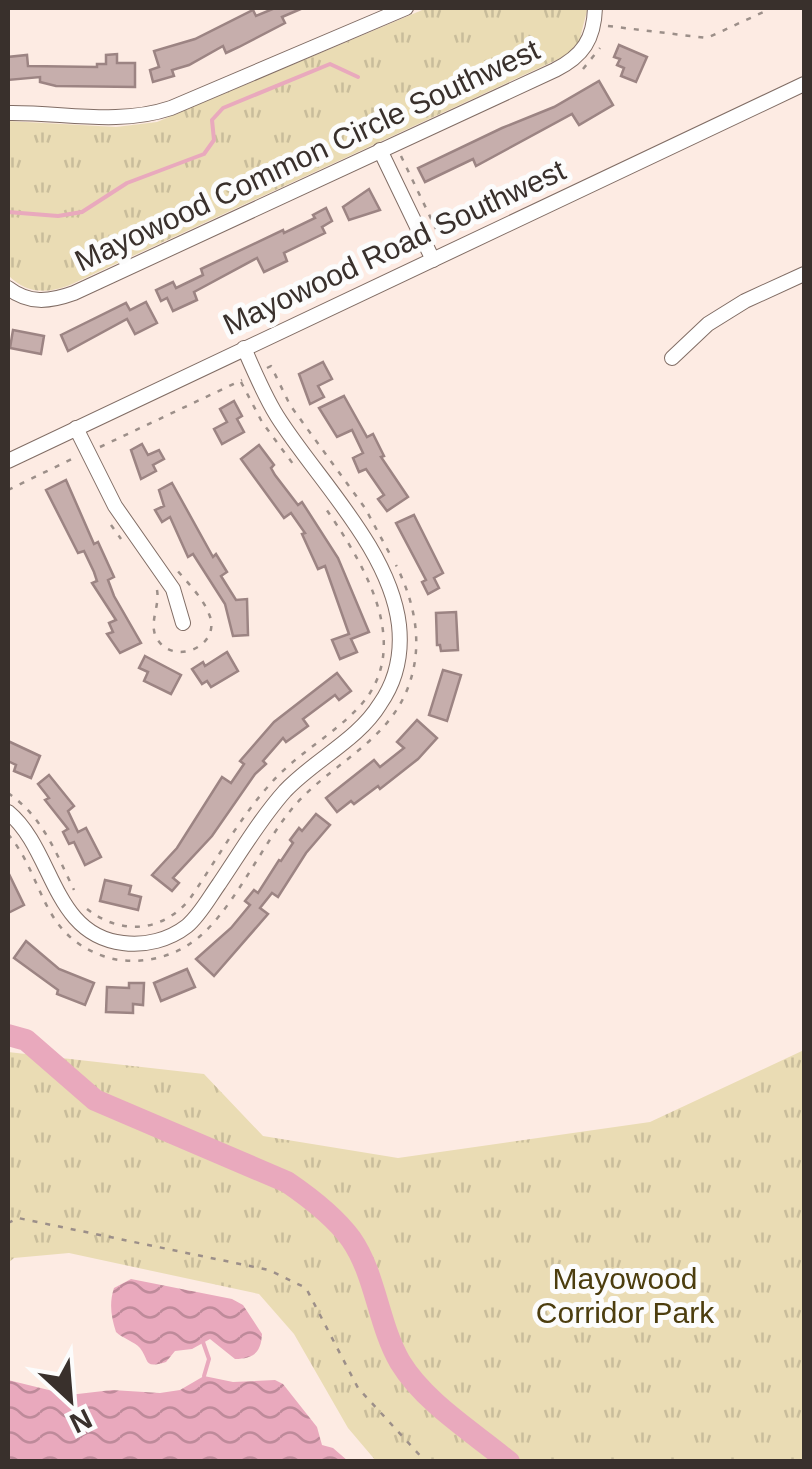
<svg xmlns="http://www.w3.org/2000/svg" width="812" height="1469" font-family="Arial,sans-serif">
  <defs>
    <pattern id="park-tufts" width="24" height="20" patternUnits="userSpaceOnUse" patternTransform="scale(2.5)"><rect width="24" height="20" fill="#eadcb4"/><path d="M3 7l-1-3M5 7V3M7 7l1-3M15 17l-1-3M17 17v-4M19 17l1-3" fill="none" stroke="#c9bd9b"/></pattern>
    <pattern id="water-waves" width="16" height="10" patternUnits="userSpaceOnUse" patternTransform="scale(2.5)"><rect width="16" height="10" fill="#e9a9bd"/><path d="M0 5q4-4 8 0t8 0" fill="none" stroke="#be8a9a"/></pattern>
  </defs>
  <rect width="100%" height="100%" fill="#fdebe3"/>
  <g fill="url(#park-tufts)">
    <path d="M 427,8 L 586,8 L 587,11 L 579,42 L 565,56 L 70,285 C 46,294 27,294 8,275 L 8,121 L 116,127 L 157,122 Z"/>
    <polygon points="804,1050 804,1461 376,1461 348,1428 294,1334 259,1294 69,1253 14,1258 8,1263 8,1052 204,1074 263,1136 398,1158 650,1122"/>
  </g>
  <g fill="url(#water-waves)">
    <path d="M 131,1279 L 232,1299 L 243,1305 L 262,1334 C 261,1353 253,1359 235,1359 L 210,1339 L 192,1349 L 175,1351 L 166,1362 C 143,1369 150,1361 140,1348 C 135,1342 122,1338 116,1332 C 111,1317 109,1303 114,1288 Z"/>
    <polygon points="204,1376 233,1382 275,1380 283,1384 317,1427 322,1445 333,1448 348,1461 8,1461 8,1380 69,1395 112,1390 160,1393 180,1390"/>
  </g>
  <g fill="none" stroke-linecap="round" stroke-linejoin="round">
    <g stroke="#e9a9bd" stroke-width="4">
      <polyline points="8,212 58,216 82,212 127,183 204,154 214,140 212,120 223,108 330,64 358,77"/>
      <polyline points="203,1342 209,1359 204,1376"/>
    </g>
    <path stroke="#e9a9bd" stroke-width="22" d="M 8,1035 L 26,1040 L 95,1100 L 287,1182 C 309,1197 335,1217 351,1239 C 376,1275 378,1324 400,1362 C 425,1403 473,1432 509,1462"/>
  </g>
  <g fill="#c6aeac" stroke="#9c8483" stroke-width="2.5">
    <polygon points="275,8 303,8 282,17 285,23 239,47 226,53 223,46 189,65 172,70 174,76 153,82 150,70 159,67 154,51 195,39 253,10 256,16"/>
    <polygon points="619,45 647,57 636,82 621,76 624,68 617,65 620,59 614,57"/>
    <polygon points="117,54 117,63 135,63 135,87 56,86 40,82 40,77 8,80 8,57 27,55 28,66 97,67 97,64 106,64 106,55"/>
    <polygon points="599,81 613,105 579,125 572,114 476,166 473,159 425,182 418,168 502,128 554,107"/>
    <polygon points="369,189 380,210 349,220 343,207"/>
    <polygon points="326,208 332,221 322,227 325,233 284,253 287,261 264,272 257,258 194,292 197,300 173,311 167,298 161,301 156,290 173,282 176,288 203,275 201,269 283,230 284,233 315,218 313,215"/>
    <polygon points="146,302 157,323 135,334 127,319 68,351 61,335 126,303 130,310"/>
    <polygon points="13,330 44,336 41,354 10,348"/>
    <polygon points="323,362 332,379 318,386 324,397 310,404 299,374"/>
    <polygon points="344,396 367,437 373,434 384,456 381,457 408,497 387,511 378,499 384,495 366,469 359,472 353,458 363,453 352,430 337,437 319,408"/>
    <polygon points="234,401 242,416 237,419 244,432 222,444 214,429 227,422 220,409"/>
    <polygon points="142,444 148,455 159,450 164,459 153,465 156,471 141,479 131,450"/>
    <polygon points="259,445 274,465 271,468 275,475 298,505 302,502 338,558 369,632 351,639 357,652 340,659 332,640 349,634 325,566 318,569 302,534 305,533 291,513 284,518 241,459"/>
    <polygon points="66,480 94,544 98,542 114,577 108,580 114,596 141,643 120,653 107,634 113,632 109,623 116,620 92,583 97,581 94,572 84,551 78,553 46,490"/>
    <polygon points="172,483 213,557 216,554 227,572 221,576 236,600 247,599 248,635 233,636 225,604 193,554 188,557 170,517 162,522 155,510 164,506 159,490"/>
    <polygon points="414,515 443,573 434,578 439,588 428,594 422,582 426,580 396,523"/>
    <polygon points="456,612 458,650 441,651 440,645 437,645 436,613"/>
    <polygon points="227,652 238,671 211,687 207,681 202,684 192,669 203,662 205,666"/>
    <polygon points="145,656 181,675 171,694 144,681 148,672 139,668"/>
    <polygon points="443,670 461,675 447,721 429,715"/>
    <polygon points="337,673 351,691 339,700 335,695 303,719 308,726 286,742 283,738 263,761 266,764 255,774 212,836 173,878 179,883 172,891 152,875 177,848 222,777 231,783 244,764 240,761 274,722"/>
    <polygon points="417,720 437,738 418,759 380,789 378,786 354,804 351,801 337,812 326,798 374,760 380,767 404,748 397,742"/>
    <polygon points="8,741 40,756 31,778 14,771 16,765 8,761"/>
    <polygon points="49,775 74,806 68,811 78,832 86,828 101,857 85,865 74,842 69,844 63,832 68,829 45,800 49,798 38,784"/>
    <polygon points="316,814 330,825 306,853 278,897 272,893 260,908 268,914 214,976 196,959 231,928 250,905 245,901 254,890 258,893 279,860 281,861 293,843 290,840 299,828 302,831"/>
    <polygon points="8,872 24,905 8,913"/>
    <polygon points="105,880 131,886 129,894 141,897 138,910 100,901"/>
    <polygon points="26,941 59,969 94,983 85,1005 57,994 58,990 14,958"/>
    <polygon points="187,969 195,987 161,1001 154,983"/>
    <polygon points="129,983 144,983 143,1005 133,1004 133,1013 106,1012 107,987 129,988"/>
  </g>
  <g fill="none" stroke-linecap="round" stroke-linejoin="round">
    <defs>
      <g id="minor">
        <path d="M 8,113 C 63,112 117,126 171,108 L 406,8"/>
        <polyline points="380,150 433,260"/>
        <path d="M 8,288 C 29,304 49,302 74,293 L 555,70 C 583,56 594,39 595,8"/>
        <polyline points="672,358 708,324 745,301 804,274"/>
        <polyline points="76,428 115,506 173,589 183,623"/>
        <polyline points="8,461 804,84"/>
        <path d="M 8,812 C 54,850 52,935 123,943 C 145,946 169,940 187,926 C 200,915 209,898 219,884 C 240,853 260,819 285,791 C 314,760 358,740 380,704 C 396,681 402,653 399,625 C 390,549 316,478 277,416 C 264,395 254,371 244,348"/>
      </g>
    </defs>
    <use href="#minor" stroke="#816d65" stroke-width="16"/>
    <g stroke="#9c8f89" stroke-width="2.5" stroke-dasharray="5 8" stroke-linecap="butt">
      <polyline points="608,26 707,38 772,8"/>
      <polyline points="583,69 600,48"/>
      <polyline points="401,156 436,229"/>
      <polyline points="267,368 271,366 290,405 365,508 392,558"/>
      <polyline points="241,382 262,422 296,468"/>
      <polyline points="100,447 242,380"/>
      <polyline points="8,490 74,458"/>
      <polyline points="111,525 121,539"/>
      <path d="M 157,590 C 160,606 149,622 156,637 C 172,668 223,646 209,614 C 203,598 187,582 176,569"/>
      <path d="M 8,793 C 43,817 56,853 74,890"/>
      <path d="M 8,834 C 45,878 39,933 103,956 C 131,966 167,960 191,943 C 230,918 263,841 296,804 C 332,764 386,742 407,690 C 424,648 416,605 396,565"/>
      <path d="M 87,909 C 120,935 161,933 189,900 C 216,861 240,817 272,782 C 298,753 333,735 359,707 C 416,646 362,561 324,506"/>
      <polyline points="8,1223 18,1218 269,1270 306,1288 358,1388 426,1462"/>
    </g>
    <use href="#minor" stroke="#fff" stroke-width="14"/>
  </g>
  <g text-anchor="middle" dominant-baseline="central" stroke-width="10" stroke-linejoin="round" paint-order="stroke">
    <g font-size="30" fill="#39302c" stroke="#fcfcfc">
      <text transform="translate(307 155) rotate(-25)">Mayowood Common Circle Southwest</text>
      <text transform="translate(394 247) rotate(-25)">Mayowood Road Southwest</text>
    </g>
    <g font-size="30" fill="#4c3d0e" stroke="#fcfcfc">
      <text x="625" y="1278">Mayowood<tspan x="625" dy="34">Corridor Park</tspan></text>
    </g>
  </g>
  <rect width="812" height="1469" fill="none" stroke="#39302c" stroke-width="20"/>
  <g transform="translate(70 1399) rotate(154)" stroke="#fcfcfc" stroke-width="8" paint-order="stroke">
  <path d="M0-8L18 38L0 25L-18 38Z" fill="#39302c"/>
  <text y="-15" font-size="28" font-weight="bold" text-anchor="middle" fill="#39302c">N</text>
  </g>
</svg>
